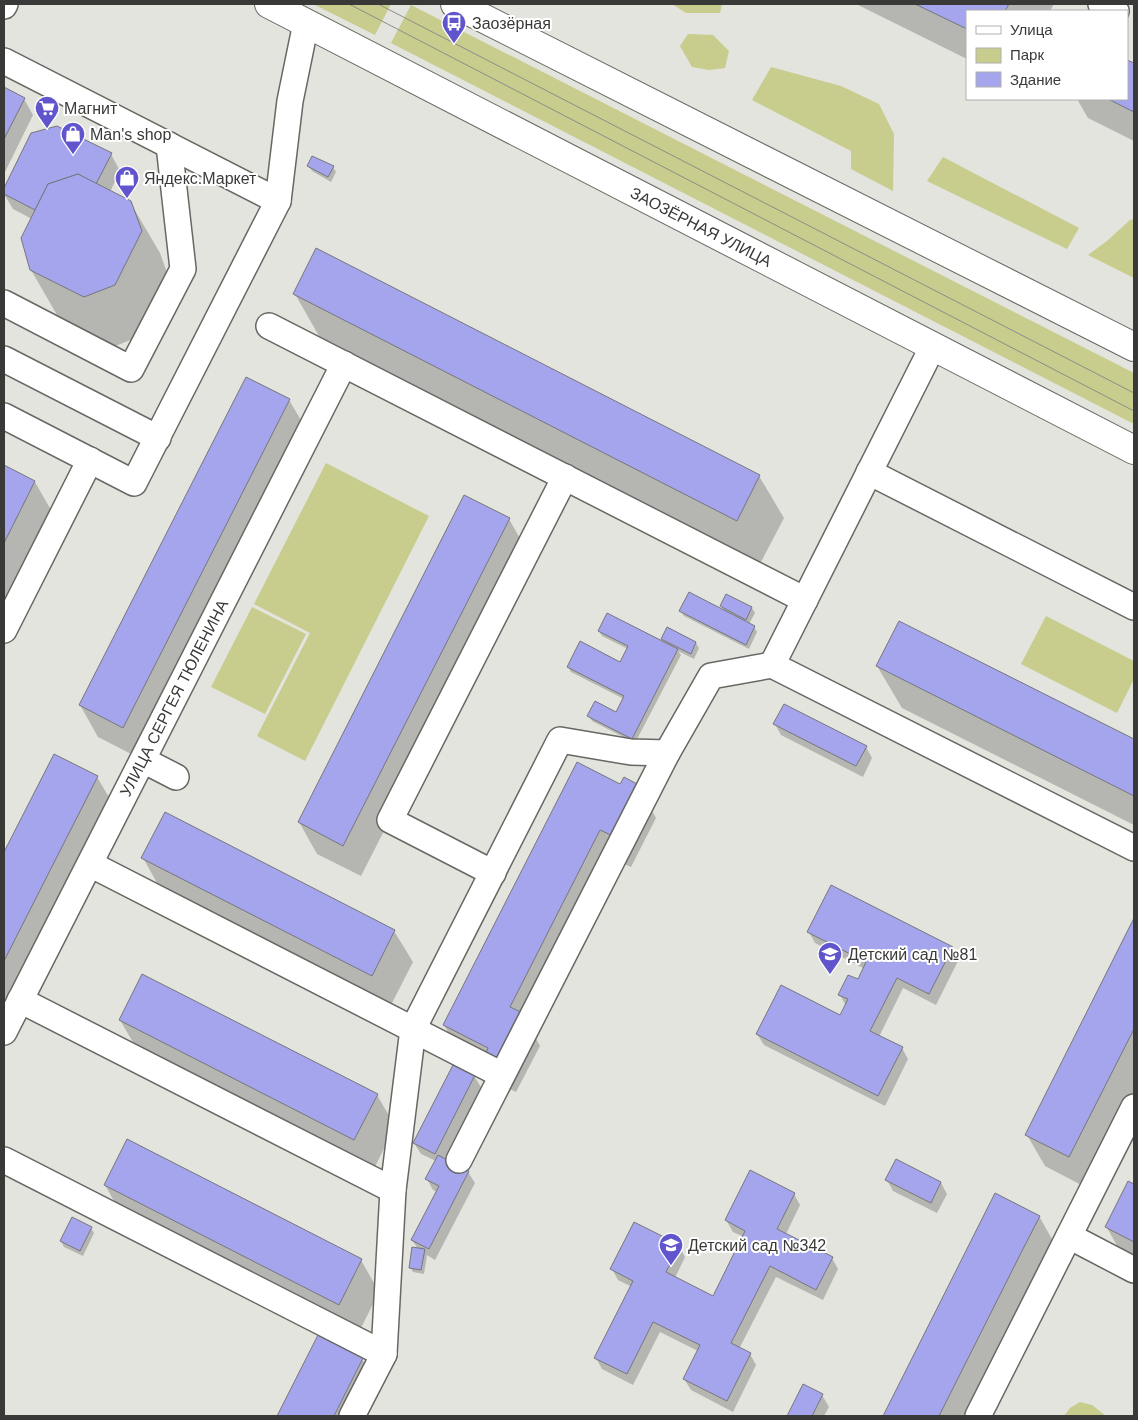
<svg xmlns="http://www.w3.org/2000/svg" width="1138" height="1420" font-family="Arial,sans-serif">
  <rect width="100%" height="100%" fill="#e3e4de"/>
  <g fill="#c8cc8c">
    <polygon points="313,4 391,4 375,35"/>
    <polygon points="672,4 722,4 720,13 686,13"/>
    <polygon points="411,5 1134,373 1134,424 391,43"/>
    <polygon points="688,34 713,35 729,51 725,68 709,70 692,67 680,46"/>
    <polygon points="771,67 841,86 879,104 894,134 893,191 851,169 851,151 752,100"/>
    <polygon points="943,157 1079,228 1067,249 927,181"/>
    <polygon points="1134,219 1134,278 1088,255 1107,241 1130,220"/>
    <polygon points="326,463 429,516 305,761 257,736 310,633 254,604"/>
    <polygon points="252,607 306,634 265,714 211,687"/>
    <polygon points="1046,616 1134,661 1134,679 1117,713 1021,664"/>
    <polygon points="1080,1402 1092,1405 1106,1416 1064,1416 1070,1408"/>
  </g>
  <g fill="#0003">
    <polygon points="856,4 1054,4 1050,11 967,11 967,59"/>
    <polygon points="1127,61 1134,65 1134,141 1088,118 1077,99 1127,99"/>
    <polygon points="4,88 24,99 33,115 4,174"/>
    <polygon points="32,134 111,154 120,171 110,192 130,202 160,253 170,281 143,335 113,347 60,320 31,270 32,219 13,209 4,194 4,191"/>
    <polygon points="309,166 333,167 336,172 331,182 312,171"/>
    <polygon points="295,294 759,476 784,518 761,562 319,336"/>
    <polygon points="289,400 308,432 141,759 98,737 80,705"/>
    <polygon points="4,466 35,482 59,524 4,632"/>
    <polygon points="509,519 527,551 361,876 317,854 299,822"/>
    <polygon points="727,595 752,608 755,613 749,624 754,627 757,632 749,649 684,616 681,611 724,611 721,606"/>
    <polygon points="899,623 1134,740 1134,825 902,708 877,666"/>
    <polygon points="599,631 665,644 662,639 696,643 699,648 694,659 678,651 681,655 635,743 592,721 589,716 617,714 624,699 571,672 568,667 621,664 628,649 602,636"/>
    <polygon points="775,724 866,747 872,758 863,777 781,735"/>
    <polygon points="54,755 97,777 116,809 4,1028 4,855"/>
    <polygon points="620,786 638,786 656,818 631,867 618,861 532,1031 540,1046 516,1092 504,1086 462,1056 444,1025"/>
    <polygon points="143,858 394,931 413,962 390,1007 161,890"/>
    <polygon points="1134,921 1134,1095 1087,1188 1045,1166 1027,1135"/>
    <polygon points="809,932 952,948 959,959 936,1005 903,988 879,1037 902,1048 908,1059 885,1106 764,1045 757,1034 840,1017 846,1006 840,995 859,981 865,969 815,943"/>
    <polygon points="120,1020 377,1095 395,1126 373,1171 138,1051"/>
    <polygon points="474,1076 481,1087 444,1159 468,1172 475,1183 435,1260 427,1255 424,1274 413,1272 410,1267 418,1249 412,1240 437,1192 433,1190 427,1179 436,1161 421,1154 414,1143"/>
    <polygon points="887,1180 941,1183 947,1194 937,1213 893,1191"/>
    <polygon points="1128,1182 1134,1185 1134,1263 1124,1258 1106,1226"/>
    <polygon points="105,1185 361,1260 379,1292 357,1336 123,1217"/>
    <polygon points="794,1194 800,1205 786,1234 832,1258 838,1269 823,1300 776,1277 739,1349 750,1354 756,1365 733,1412 691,1390 684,1379 698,1351 660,1332 633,1385 602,1369 596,1358 632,1287 618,1280 612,1269 679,1246 685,1257 675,1278 713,1298 744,1237 733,1232 726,1220"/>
    <polygon points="996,1195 1039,1216 1057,1248 972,1416 884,1416"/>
    <polygon points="91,1228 94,1233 83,1256 64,1247 61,1241"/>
    <polygon points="318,1337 362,1359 380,1391 368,1416 278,1416"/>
    <polygon points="804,1386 822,1395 829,1407 824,1416 788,1416"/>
  </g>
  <g fill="#a4a5ed" stroke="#76767b">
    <polygon points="915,4 1009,4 1005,11 967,11 967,29"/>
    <polygon points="1127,60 1134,63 1134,112 1108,99 1127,99"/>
    <polygon points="4,87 25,98 4,139"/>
    <polygon points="57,126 112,153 96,184 78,174 48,184 35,210 4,194 4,188 31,133"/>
    <polygon points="312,156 334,166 328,177 307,166"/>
    <polygon points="78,174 131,201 142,231 115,285 84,297 30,270 21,238 48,184"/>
    <polygon points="316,248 760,475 737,521 293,294"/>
    <polygon points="246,377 290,399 123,728 79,705"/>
    <polygon points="4,465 35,481 4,543"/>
    <polygon points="464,495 510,518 343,846 298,822"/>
    <polygon points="689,592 755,626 746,645 679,611"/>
    <polygon points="726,594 752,607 746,620 720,606"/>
    <polygon points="607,613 678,649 632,739 587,716 595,701 616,712 624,696 567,667 580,641 620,662 628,646 598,631"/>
    <polygon points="899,621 1134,739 1134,796 876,666"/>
    <polygon points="667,627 696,642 691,654 661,639"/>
    <polygon points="784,704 867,746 856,766 773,724"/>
    <polygon points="54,754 98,776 4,961 4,852"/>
    <polygon points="577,762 620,784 624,777 639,785 613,836 600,830 510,1007 523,1013 498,1062 485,1055 488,1048 443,1025"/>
    <polygon points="165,812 395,930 372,976 141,858"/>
    <polygon points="831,885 953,947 929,994 897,978 870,1031 903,1047 878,1096 756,1034 781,985 840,1015 848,999 838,995 848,975 858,979 866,962 807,932"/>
    <polygon points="1134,918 1134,1029 1069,1157 1025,1135"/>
    <polygon points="142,974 378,1094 354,1140 119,1020"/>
    <polygon points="454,1063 475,1075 435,1154 413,1143"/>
    <polygon points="127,1139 362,1259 339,1305 104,1185"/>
    <polygon points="438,1155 469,1171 429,1249 411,1240 439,1186 425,1179"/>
    <polygon points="896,1159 941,1182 931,1203 885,1180"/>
    <polygon points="750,1170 795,1193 777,1229 833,1257 816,1290 770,1266 731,1343 751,1353 727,1401 683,1379 700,1345 653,1322 627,1374 594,1358 633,1281 610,1269 634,1222 680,1245 666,1272 713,1296 745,1231 725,1220"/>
    <polygon points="1128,1181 1134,1184 1134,1242 1105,1227"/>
    <polygon points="995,1193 1040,1216 1024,1247 939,1416 883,1416"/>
    <polygon points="72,1217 92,1227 80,1251 60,1241"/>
    <polygon points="412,1247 425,1249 421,1270 409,1268"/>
    <polygon points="318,1335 363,1358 334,1416 277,1416"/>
    <polygon points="803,1384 823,1394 812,1416 787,1416"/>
  </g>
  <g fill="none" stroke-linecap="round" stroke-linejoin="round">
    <defs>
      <g id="minor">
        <polyline points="1101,4 1116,11"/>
        <polyline points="4,6 5,4"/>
        <polyline points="4,61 278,201"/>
        <polyline points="4,303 131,369 183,269 169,145"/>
        <polyline points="269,326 805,600"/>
        <polyline points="933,346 772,665 1134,848"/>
        <polyline points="4,359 158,438"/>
        <polyline points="4,416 134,483 278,201 290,101 306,23"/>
        <polyline points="869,472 1134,607"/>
        <polyline points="4,630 90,460"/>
        <polyline points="143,760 176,777"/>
        <polyline points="90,864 502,1075"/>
        <polyline points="493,873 390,820 565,477"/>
        <polyline points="20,1000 393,1190"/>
        <polyline points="4,1032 344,364"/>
        <polyline points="4,1160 384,1354"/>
        <polyline points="459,1160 667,753"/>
        <polyline points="1069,1236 1134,1270"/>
        <polyline points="352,1416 384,1354 393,1190 413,1029 560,740 631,752 667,753 711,676 772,665"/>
        <polyline points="978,1416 1134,1107"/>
      </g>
      <g id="major">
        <polyline points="269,4 1134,450"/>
        <polyline points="455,4 1134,347"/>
      </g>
    </defs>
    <use href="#minor" stroke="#676863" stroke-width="28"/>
    <use href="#major" stroke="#676863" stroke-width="30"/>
    <use href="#minor" stroke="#fff" stroke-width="25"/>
    <use href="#major" stroke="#fff" stroke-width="28"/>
    <g stroke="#8d8e8a" stroke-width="1">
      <polyline points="349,4 1134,411"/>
      <polyline points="378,4 1134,393"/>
    </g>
  </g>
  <defs>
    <symbol id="bus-pin" viewBox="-11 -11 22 30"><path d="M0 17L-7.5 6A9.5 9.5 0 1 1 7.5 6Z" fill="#6155ce" stroke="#fff"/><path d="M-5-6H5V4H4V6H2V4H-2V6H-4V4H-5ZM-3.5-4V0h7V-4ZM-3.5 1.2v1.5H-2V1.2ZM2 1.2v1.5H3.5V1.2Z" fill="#fff"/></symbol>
    <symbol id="supermarket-pin" viewBox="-11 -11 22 30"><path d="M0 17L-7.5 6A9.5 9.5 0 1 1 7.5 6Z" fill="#6155ce" stroke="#fff"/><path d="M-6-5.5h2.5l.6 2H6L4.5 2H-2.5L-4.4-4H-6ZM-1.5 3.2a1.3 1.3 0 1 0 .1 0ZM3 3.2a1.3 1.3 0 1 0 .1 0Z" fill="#fff"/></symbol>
    <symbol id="shop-pin" viewBox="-11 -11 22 30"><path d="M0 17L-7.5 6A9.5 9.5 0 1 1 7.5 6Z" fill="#6155ce" stroke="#fff"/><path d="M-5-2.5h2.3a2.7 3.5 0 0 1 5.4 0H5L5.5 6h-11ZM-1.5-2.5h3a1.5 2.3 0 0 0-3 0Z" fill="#fff"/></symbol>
    <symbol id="school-pin" viewBox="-11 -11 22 30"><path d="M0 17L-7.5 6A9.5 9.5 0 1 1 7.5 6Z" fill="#6155ce" stroke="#fff"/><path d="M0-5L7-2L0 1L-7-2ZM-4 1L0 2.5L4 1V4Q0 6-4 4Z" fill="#fff"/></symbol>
  </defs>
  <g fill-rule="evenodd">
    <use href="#bus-pin" x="440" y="9" width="28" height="38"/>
    <use href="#supermarket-pin" x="33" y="94" width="28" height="38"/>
    <use href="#shop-pin" x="59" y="120" width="28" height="38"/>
    <use href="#shop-pin" x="113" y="164" width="28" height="38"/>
    <use href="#school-pin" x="816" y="940" width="28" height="38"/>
    <use href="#school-pin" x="657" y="1231" width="28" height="38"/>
  </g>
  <g text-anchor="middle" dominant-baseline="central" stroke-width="4" stroke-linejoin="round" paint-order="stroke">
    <g font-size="16" fill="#393a38" stroke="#fff" text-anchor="start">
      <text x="472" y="23">Заозёрная</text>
      <text x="64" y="108">Магнит</text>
      <text x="90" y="134">Man's shop</text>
      <text x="144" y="178">Яндекс.Маркет</text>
      <text x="848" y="954">Детский сад №81</text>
      <text x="688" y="1245">Детский сад №342</text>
    </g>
    <g font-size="16" fill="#393a38" stroke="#fff">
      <text transform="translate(701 227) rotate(27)">ЗАОЗЁРНАЯ УЛИЦА</text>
      <text transform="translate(174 698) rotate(-63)">УЛИЦА СЕРГЕЯ ТЮЛЕНИНА</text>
    </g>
  </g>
  <rect width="1138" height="1420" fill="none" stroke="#393a38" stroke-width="10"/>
  <rect x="966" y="10" width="162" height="90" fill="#ffffff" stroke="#b0b0af"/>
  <rect x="976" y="26" width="25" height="8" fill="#ffffff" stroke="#b0b0af"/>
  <text x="1010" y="35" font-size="15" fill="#393a38">Улица</text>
  <rect x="976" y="48" width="25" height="15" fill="#c8cc8c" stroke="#b0b0af"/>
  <text x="1010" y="60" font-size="15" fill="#393a38">Парк</text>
  <rect x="976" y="72" width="25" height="15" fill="#a4a5ed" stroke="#b0b0af"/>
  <text x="1010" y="85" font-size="15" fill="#393a38">Здание</text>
</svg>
